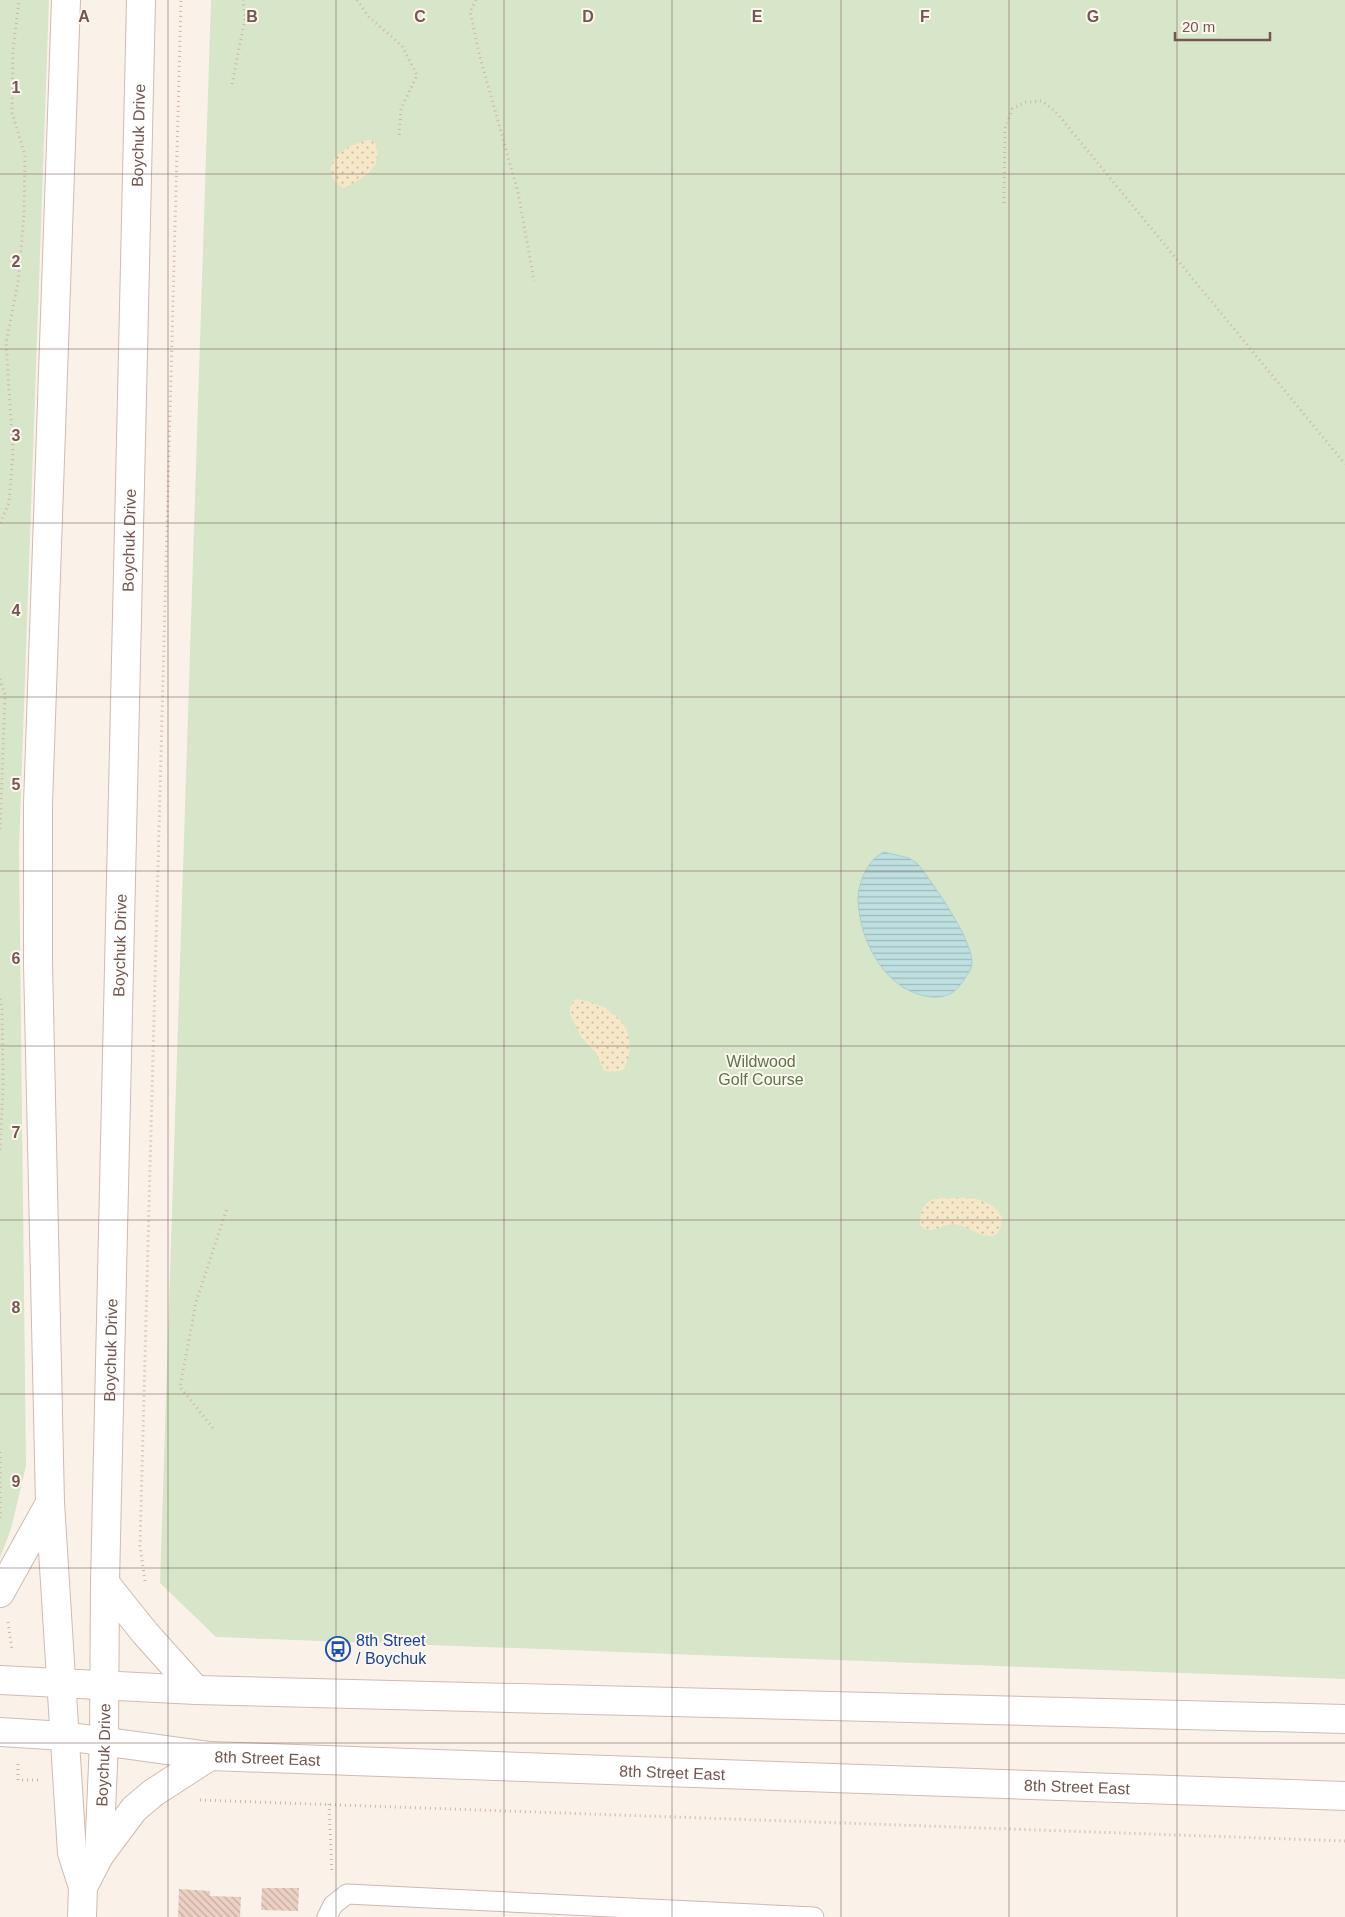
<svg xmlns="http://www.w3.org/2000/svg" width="1345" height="1917" font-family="Arial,sans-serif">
  <defs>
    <pattern id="sand-dots" width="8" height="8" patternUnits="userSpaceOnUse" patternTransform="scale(1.25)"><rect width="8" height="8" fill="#f5e7c8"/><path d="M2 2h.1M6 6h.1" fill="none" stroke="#cbbea5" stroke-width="1.8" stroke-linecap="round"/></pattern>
    <pattern id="water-rules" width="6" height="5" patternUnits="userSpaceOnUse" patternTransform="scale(1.25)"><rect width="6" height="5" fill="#bfe0e1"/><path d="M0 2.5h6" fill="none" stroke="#a0b8b9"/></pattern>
    <pattern id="building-back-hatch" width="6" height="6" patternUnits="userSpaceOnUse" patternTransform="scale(1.25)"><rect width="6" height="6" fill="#ecd0c4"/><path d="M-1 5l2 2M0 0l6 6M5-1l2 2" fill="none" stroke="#c4aca2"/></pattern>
  </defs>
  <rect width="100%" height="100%" fill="#faf2e9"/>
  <g fill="#d7e6c9">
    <polygon points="0,0 49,0 19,849 26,1466 11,1529 0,1558"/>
    <polygon points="211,0 1345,0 1345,1679 216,1637 160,1583"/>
  </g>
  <g fill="url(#sand-dots)">
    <path d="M 367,140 L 374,141 C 387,165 363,179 344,188 C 327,181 327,162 342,151 C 349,146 359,143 367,140 Z"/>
    <path d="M 575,999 C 613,1003 644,1031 623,1070 L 613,1072 L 604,1071 L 596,1053 L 582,1038 L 570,1015 L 570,1007 Z"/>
    <path d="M 938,1198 C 961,1198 990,1194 1002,1217 C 1001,1257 968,1222 952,1224 C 940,1226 930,1236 920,1225 C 920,1210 923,1202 938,1198 Z"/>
  </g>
  <path fill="url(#water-rules)" stroke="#a7cfd2" d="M 884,852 L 909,858 L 918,864 C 933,884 973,939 972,964 C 971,971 965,978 961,984 C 954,994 944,998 932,997 C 886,993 859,941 858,899 C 858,883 868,859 884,852 Z"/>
  <g fill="url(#building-back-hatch)">
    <polygon points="262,1888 299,1888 298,1911 261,1910"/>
    <polygon points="179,1889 210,1891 210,1896 241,1897 240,1917 178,1917"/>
  </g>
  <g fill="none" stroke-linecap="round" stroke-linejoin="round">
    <defs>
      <polyline id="lane" points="327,1917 333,1905 347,1894 814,1917"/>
      <g id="secondary">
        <polyline points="66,0 38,804 38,963 50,1503 72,1853 83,1887 82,1917"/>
        <polyline points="105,1583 145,1633 196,1690"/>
        <polyline points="0,1593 50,1503"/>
        <polyline points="0,1680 196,1690 1345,1719"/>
        <path id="s1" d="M 0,1732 L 64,1736 L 210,1756 L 1345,1796"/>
        <polyline points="99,1856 134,1809 153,1793 210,1756"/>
        <path id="s2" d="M 83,1887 L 99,1856 L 104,1742 L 105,1583 L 141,0"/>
      </g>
    </defs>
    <use href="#lane" stroke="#cbb9b0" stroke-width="21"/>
    <use href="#secondary" stroke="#cfbbb1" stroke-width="30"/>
    <g stroke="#d1b3a7" stroke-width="3" stroke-dasharray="1 4" stroke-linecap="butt">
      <polyline points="357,0 369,17 402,46 417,75 401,109 399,135"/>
      <polyline points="476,0 470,12 480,57 518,192 534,281"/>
      <polyline points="232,84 245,19 243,0"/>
      <polyline points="1004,203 1005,129 1012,109 1026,102 1042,101 1055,111 1345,464"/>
      <polyline points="0,523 9,503 13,452 6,343 18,283 24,215 25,155 12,113 13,50 19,0"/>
      <polyline points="0,679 5,695 0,832"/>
      <polyline points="0,999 2,1006 3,1086 0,1152"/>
      <polyline points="213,1428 180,1387 196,1302 227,1208"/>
      <polyline points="0,1452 0,1519"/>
      <polyline points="145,1581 140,1546 181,0"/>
      <polyline points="8,1622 12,1650"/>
      <polyline points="18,1764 18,1780 38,1780"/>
      <polyline points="200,1800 1345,1841"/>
      <polyline points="329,1804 332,1874"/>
    </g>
    <use href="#lane" stroke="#fff" stroke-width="19"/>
    <use href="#secondary" stroke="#fff" stroke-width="28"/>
  </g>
  <path fill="none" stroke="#715850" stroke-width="1" stroke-opacity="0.55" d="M 168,0 L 168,1917M 336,0 L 336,1917M 504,0 L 504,1917M 672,0 L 672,1917M 841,0 L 841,1917M 1009,0 L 1009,1917M 1177,0 L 1177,1917M 0,174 L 1345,174M 0,349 L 1345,349M 0,523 L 1345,523M 0,697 L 1345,697M 0,871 L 1345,871M 0,1046 L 1345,1046M 0,1220 L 1345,1220M 0,1394 L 1345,1394M 0,1568 L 1345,1568M 0,1743 L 1345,1743"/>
  <defs>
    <symbol id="bus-ring" viewBox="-11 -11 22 22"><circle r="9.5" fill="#fdf6ef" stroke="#1a4fb4" stroke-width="1.5"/><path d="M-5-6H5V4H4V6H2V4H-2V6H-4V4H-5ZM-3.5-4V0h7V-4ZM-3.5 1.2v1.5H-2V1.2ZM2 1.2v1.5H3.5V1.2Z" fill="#1a4fb4"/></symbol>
  </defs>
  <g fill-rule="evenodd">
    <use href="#bus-ring" x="324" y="1635" width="28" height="28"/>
  </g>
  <g text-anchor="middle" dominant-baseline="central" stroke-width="4" stroke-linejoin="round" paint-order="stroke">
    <g font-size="16" fill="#715850" stroke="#fdf6ef">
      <text stroke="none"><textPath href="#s2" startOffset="1756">Boychuk Drive</textPath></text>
      <text stroke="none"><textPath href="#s2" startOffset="1351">Boychuk Drive</textPath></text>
      <text stroke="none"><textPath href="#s2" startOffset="946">Boychuk Drive</textPath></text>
      <text stroke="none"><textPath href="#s2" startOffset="541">Boychuk Drive</textPath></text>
      <text stroke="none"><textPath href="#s2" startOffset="136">Boychuk Drive</textPath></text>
      <text stroke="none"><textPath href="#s1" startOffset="269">8th Street East</textPath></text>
      <text stroke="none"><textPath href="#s1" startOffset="674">8th Street East</textPath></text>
      <text stroke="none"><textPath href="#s1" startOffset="1079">8th Street East</textPath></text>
    </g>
    <g font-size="16" fill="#5a7649" stroke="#fdf6ef">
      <text x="761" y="1061">Wildwood<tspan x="761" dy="18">Golf Course</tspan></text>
    </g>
    <g font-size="16" fill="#164399" stroke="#fdf6ef" text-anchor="start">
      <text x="356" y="1640">8th Street<tspan x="356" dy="18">/ Boychuk</tspan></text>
    </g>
  </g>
  <g font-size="16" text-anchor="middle" font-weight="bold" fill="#715850" stroke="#fdf6ef" stroke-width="4" stroke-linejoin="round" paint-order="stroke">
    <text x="84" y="22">A</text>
    <text x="252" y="22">B</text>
    <text x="420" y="22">C</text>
    <text x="588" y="22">D</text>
    <text x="757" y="22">E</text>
    <text x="925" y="22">F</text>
    <text x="1093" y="22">G</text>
    <text x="16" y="93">1</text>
    <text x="16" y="267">2</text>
    <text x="16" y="441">3</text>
    <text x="16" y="616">4</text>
    <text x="16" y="790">5</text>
    <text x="16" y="964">6</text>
    <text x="16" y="1138">7</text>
    <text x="16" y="1313">8</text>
    <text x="16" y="1487">9</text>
  </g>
  <path d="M1175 32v8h95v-8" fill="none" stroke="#715850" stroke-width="2.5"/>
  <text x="1182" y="32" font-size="15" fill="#715850" stroke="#fdf6ef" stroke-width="4" paint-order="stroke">20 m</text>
</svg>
